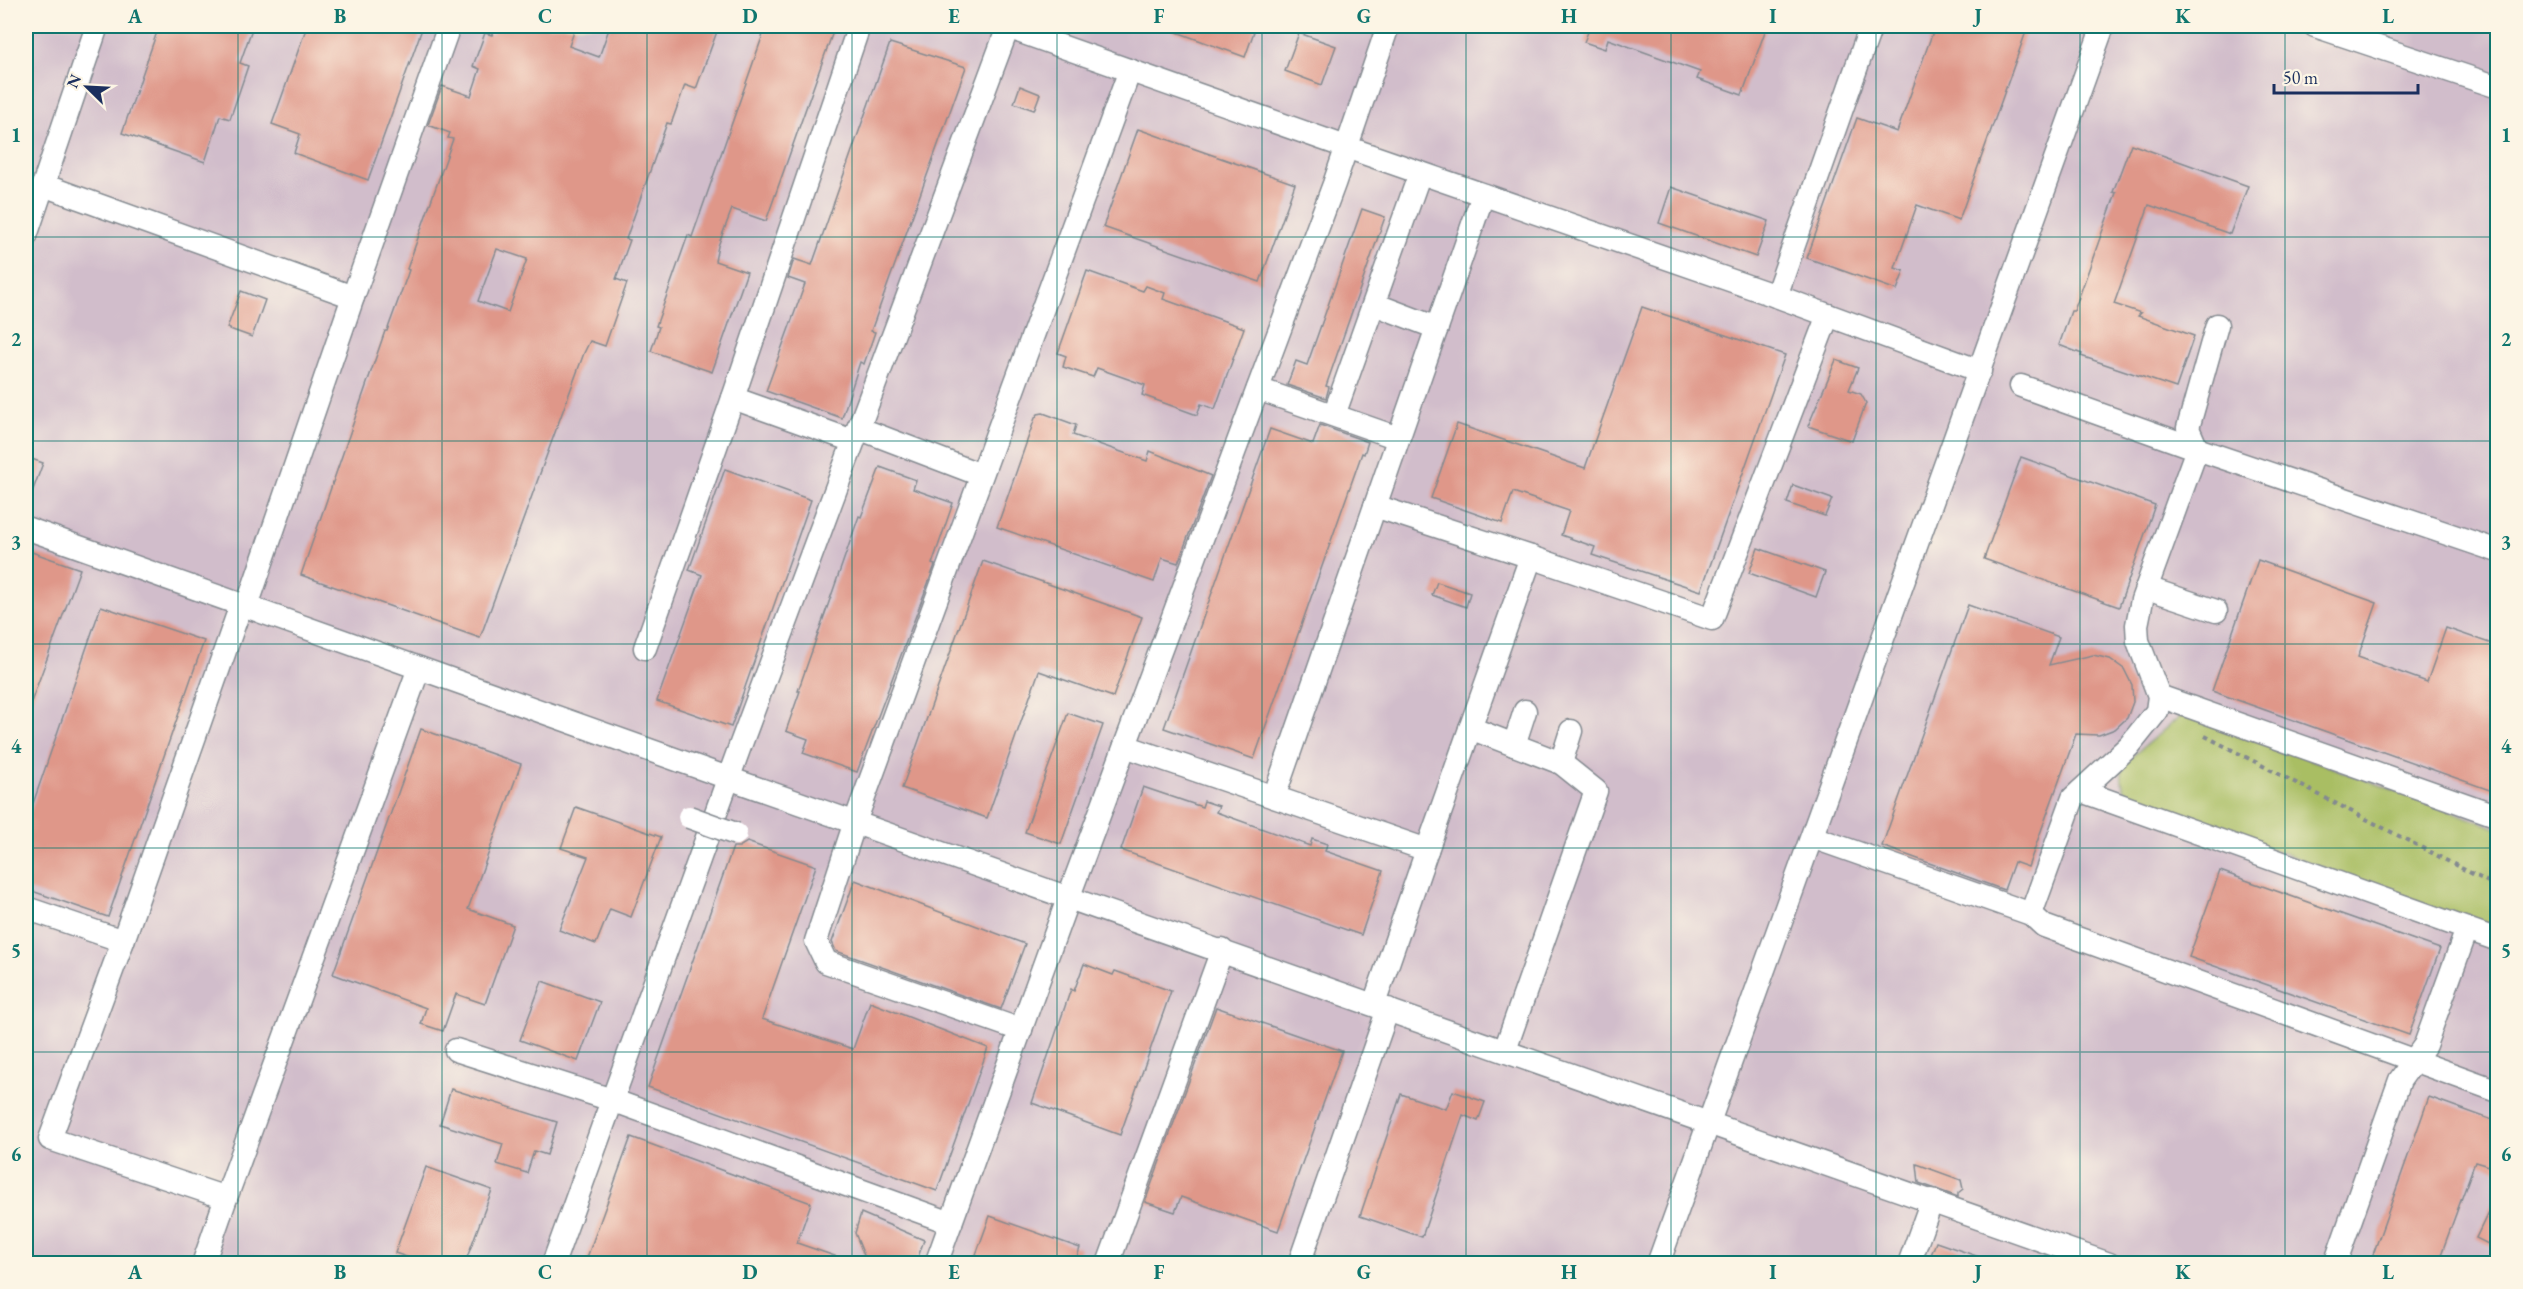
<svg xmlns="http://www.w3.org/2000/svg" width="2523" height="1289" font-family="'EB Garamond',serif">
  <rect width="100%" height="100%" fill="#fcf5e5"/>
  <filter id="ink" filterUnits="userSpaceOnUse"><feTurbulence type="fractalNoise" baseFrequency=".0167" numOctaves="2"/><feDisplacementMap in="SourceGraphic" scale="12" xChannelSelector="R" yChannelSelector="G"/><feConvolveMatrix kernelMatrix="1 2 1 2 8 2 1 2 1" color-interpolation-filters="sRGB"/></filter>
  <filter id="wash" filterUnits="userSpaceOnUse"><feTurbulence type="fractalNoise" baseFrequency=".008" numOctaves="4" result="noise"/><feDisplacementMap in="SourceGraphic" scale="24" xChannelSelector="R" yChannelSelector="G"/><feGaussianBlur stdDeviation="1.35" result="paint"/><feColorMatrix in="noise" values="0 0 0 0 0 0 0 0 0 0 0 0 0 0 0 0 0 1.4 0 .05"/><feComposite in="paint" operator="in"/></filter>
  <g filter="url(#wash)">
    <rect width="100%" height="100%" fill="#ede4c3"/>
    <rect fill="#d1bdcb" x="26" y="26" width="2471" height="1237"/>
    <path fill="#a9be63" stroke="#627660" stroke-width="1.5" d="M 2184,713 L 2497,828 L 2497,931 L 2127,796 C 2121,783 2120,776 2124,763 Z"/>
    <g id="blocks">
      <g fill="#df9789" fill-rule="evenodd">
        <polygon points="159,26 253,26 240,63 248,66 230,119 220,116 205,162 122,133"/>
        <polygon points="307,26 423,26 368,180 294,153 300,134 272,124"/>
        <path d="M 496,26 L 576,26 L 569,46 L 599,57 L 610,26 L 719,26 L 696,89 L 685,85 L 671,124 L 667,123 L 626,239 L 630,240 L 616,279 L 627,283 L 605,346 L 590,341 L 584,353 L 480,638 L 301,575 L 385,331 L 387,331 L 407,276 L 409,270 L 407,269 L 453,139 L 448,138 L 450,133 L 428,125 L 442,86 L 471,96 L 480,69 L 473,66 L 485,33 L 492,35 ZM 497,249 L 527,259 L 508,312 L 478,301 Z"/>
        <polygon points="766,26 835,26 766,221 732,209 718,246 715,261 747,272 712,372 651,351 659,327 656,326 688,235 692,237"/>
        <polygon points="1164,26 1256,26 1245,57 1163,27"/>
        <polygon points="1576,26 1767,26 1742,95 1697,79 1700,72 1608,39 1605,49 1584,42 1588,32 1575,28"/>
        <polygon points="1935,26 2028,26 1959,220 1917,205 1895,268 1904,271 1897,290 1807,258 1857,118 1897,132"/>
        <polygon points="1299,33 1336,46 1322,85 1285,71"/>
        <polygon points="890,43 966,67 871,331 875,332 864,364 860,362 842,418 766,391 805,284 788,278 794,259 812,265"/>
        <polygon points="1020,86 1040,94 1034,110 1014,103"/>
        <polygon points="1138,129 1295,184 1260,282 1103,227"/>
        <polygon points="2131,144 2248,186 2230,234 2149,205 2114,304 2141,313 2138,316 2194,336 2176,388 2081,356 2082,354 2059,345 2071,311 2074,311 2116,193 2113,192"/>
        <polygon points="1671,187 1769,221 1756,257 1659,223"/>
        <polygon points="1362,209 1385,217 1326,386 1329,387 1326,398 1287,385 1296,361 1307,365"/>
        <polygon points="1087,271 1143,291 1146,286 1165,293 1163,299 1244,328 1215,409 1201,404 1197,415 1142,395 1145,385 1097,368 1093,377 1063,367 1066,356 1058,353"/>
        <polygon points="241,291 265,300 252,337 227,328"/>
        <polygon points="1642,307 1785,355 1701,591 1592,555 1595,547 1561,535 1569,511 1513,492 1502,523 1431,498 1457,424 1585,468"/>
        <polygon points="1836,360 1858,368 1849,390 1861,394 1866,403 1852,441 1808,426"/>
        <polygon points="1043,413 1076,425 1073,435 1147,461 1150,451 1211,476 1178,563 1162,558 1154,582 997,527 1035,418 1038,414"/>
        <polygon points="1320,425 1368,442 1364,454 1362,453 1254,759 1164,728 1270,429 1313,444"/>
        <polygon points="26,457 43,463 27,506 26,506"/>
        <polygon points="2021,457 2155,505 2119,607 1984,559"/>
        <polygon points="880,467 916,480 913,489 953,503 932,564 935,565 857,772 803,753 808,739 786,731 800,691 798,691 859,516 861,517"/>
        <polygon points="725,469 811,500 731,727 657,701 702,575 689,570"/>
        <polygon points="1793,485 1832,499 1825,516 1787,503"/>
        <polygon points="1758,548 1825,572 1816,597 1749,573"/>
        <polygon points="26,550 80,569 27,713 26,713"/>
        <polygon points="2258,560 2377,603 2358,657 2427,682 2446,628 2498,646 2498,793 2212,691"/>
        <polygon points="983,561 1142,617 1113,697 1039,671 987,818 902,788"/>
        <polygon points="1437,582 1470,593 1466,607 1432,595"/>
        <polygon points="1968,605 2059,637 2049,665 2093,655 2110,659 2124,669 2132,685 2133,702 2127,718 2115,729 2099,735 2076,734 2028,867 2014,862 2004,890 1882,846"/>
        <polygon points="101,606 204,641 108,917 26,889 26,824"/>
        <polygon points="1068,713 1103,725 1061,844 1025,832"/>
        <polygon points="421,729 521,764 468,909 513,925 485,1004 456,994 443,1031 421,1024 426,1008 333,974"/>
        <polygon points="1143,787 1202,807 1204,801 1219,806 1216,812 1310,846 1312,839 1327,844 1325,851 1383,871 1361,935 1121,850"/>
        <polygon points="576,807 661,837 631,917 610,909 596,944 559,930 588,857 561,848"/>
        <polygon points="747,842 816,866 762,1019 853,1049 870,1002 988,1048 937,1191 648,1087 733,847 739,847"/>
        <polygon points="2220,871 2440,949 2409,1035 2189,957"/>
        <polygon points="855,880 1025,944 1001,1009 836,951 832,942"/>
        <polygon points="1084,964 1113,975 1115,971 1171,991 1120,1135 1032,1103 1071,989 1074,991"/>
        <polygon points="542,981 600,1002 578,1061 520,1040"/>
        <polygon points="1216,1007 1342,1051 1278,1231 1181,1197 1175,1212 1145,1202"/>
        <polygon points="451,1089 557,1122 547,1155 534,1151 527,1173 497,1164 503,1144 440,1124"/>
        <polygon points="1453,1091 1485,1102 1478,1121 1463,1115 1422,1237 1360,1216 1401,1094 1446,1109"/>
        <polygon points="2429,1097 2498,1122 2498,1169 2475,1162 2438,1263 2370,1263"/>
        <polygon points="631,1137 811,1203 797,1243 849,1261 848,1263 585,1263"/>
        <polygon points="1917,1164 1961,1180 1963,1189 1958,1193 1958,1197 1919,1183"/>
        <polygon points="426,1167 492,1190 465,1263 424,1263 395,1253"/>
        <polygon points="2498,1192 2498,1249 2476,1238"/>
        <polygon points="861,1213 924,1240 916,1263 867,1263 855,1233"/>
        <polygon points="990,1216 1080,1248 1075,1263 973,1263"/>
        <polygon points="1936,1242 1991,1261 1991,1263 1928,1263"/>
      </g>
    </g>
  </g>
  <g filter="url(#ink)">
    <use href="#blocks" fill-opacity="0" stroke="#848a90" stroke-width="1.5"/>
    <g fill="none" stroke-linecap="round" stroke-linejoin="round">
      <defs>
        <g id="minor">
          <polyline points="1004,26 1346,147 1776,296 1980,371"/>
          <polyline points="2315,26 2498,87"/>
          <polyline points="43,185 353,297 247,606"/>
          <polyline points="26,236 97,26"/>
          <polyline points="1776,296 1871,26"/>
          <polyline points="353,297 449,26"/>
          <polyline points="1374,304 1437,328"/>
          <polyline points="2021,386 2197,449 2498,551"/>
          <polyline points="1258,389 1398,438"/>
          <polyline points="733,398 853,441"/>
          <polyline points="1334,415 1420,173"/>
          <polyline points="858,428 981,475"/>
          <polyline points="1375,506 1531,557"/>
          <polyline points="26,528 728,778 2109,1264"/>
          <polyline points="2147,588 2216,611"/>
          <polyline points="645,648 733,398 859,26"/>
          <polyline points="2159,696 2498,816"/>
          <polyline points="1470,728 1561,763 1596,791 1505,1050"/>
          <polyline points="1514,745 1525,711"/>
          <polyline points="1125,746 1274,797"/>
          <polyline points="1561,763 1571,731"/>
          <polyline points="2081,791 2467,929 2425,1045 2400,1080 2335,1264"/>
          <polyline points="1812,837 2031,914 2073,798 2129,746 2157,711 2159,696 2138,641 2137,625 2142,600 2197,449 2188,428 2217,325"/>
          <polyline points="1427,850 1531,557 1712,619 1828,315"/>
          <polyline points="26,908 123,941 241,605"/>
          <polyline points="2031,914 2044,926 2498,1091"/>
          <polyline points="2467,929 2498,940"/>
          <polyline points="123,941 50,1139 226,1198 203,1264"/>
          <polyline points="1374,1004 1427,850 1274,797 1483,195"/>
          <polyline points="1021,1030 826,962 816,941 855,822 1130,70"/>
          <polyline points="456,1050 612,1100 951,1223"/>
          <polyline points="226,1198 419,668"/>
          <polyline points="553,1264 739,749 1008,27"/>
          <polyline points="936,1264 1069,896 1334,184 1388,26"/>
          <polyline points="1108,1264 1222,950"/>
          <polyline points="1299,1264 1388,1009"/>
          <polyline points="1658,1264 2103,26"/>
          <polyline points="1909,1264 1932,1200"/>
        </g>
      </defs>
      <use href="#minor" stroke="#848a90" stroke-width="25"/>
      <polyline stroke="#848a90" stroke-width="4" stroke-dasharray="4.5 4.5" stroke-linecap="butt" points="2205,736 2498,887"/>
      <use href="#minor" stroke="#fff" stroke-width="22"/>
      <defs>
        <polyline id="minor-bridge" points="689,817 736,834"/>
      </defs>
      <use href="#minor-bridge" stroke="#848a90" stroke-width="25" stroke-linecap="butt"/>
      <use href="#minor-bridge" stroke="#fff" stroke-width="22"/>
    </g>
  </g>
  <path fill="none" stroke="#0f766e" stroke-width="1.5" stroke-opacity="0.55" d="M 238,26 L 238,1264M 442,26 L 442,1264M 647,26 L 647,1264M 852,26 L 852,1264M 1057,26 L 1057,1264M 1262,26 L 1262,1264M 1466,26 L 1466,1264M 1671,26 L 1671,1264M 1876,26 L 1876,1264M 2080,26 L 2080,1264M 2285,26 L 2285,1264M 26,237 L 2498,237M 26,441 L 2498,441M 26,644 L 2498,644M 26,848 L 2498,848M 26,1052 L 2498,1052"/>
  <rect width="2523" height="1289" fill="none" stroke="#fcf5e5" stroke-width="66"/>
  <g transform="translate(87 87) rotate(294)" stroke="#fcf5e5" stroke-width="4.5" paint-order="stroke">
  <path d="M0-4.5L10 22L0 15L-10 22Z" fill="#1b2f5e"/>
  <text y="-9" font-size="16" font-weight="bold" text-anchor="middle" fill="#1b2f5e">N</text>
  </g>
  <path d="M2274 84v9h144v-9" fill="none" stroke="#1b2f5e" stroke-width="3"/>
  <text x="2283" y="84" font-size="18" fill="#1b2f5e" stroke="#fcf5e5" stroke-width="4.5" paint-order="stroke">50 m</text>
  <rect x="33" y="33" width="2457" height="1223" fill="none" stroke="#0f766e" stroke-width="2"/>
  <g font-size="20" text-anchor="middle" font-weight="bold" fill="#0f766e">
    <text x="135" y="23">A</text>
    <text x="340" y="23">B</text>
    <text x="545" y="23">C</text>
    <text x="750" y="23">D</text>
    <text x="954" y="23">E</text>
    <text x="1159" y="23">F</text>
    <text x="1364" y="23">G</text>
    <text x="1569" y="23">H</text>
    <text x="1773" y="23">I</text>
    <text x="1978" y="23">J</text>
    <text x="2183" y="23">K</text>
    <text x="2388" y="23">L</text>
    <text x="16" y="142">1</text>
    <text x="2506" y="142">1</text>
    <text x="16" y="346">2</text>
    <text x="2506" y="346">2</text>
    <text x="16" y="549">3</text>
    <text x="2506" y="549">3</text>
    <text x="16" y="753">4</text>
    <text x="2506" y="753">4</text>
    <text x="16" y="957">5</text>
    <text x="2506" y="957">5</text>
    <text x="16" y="1161">6</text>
    <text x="2506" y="1161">6</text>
    <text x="135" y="1279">A</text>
    <text x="340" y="1279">B</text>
    <text x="545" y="1279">C</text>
    <text x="750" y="1279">D</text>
    <text x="954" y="1279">E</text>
    <text x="1159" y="1279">F</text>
    <text x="1364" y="1279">G</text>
    <text x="1569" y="1279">H</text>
    <text x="1773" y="1279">I</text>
    <text x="1978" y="1279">J</text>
    <text x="2183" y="1279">K</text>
    <text x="2388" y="1279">L</text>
  </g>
</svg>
